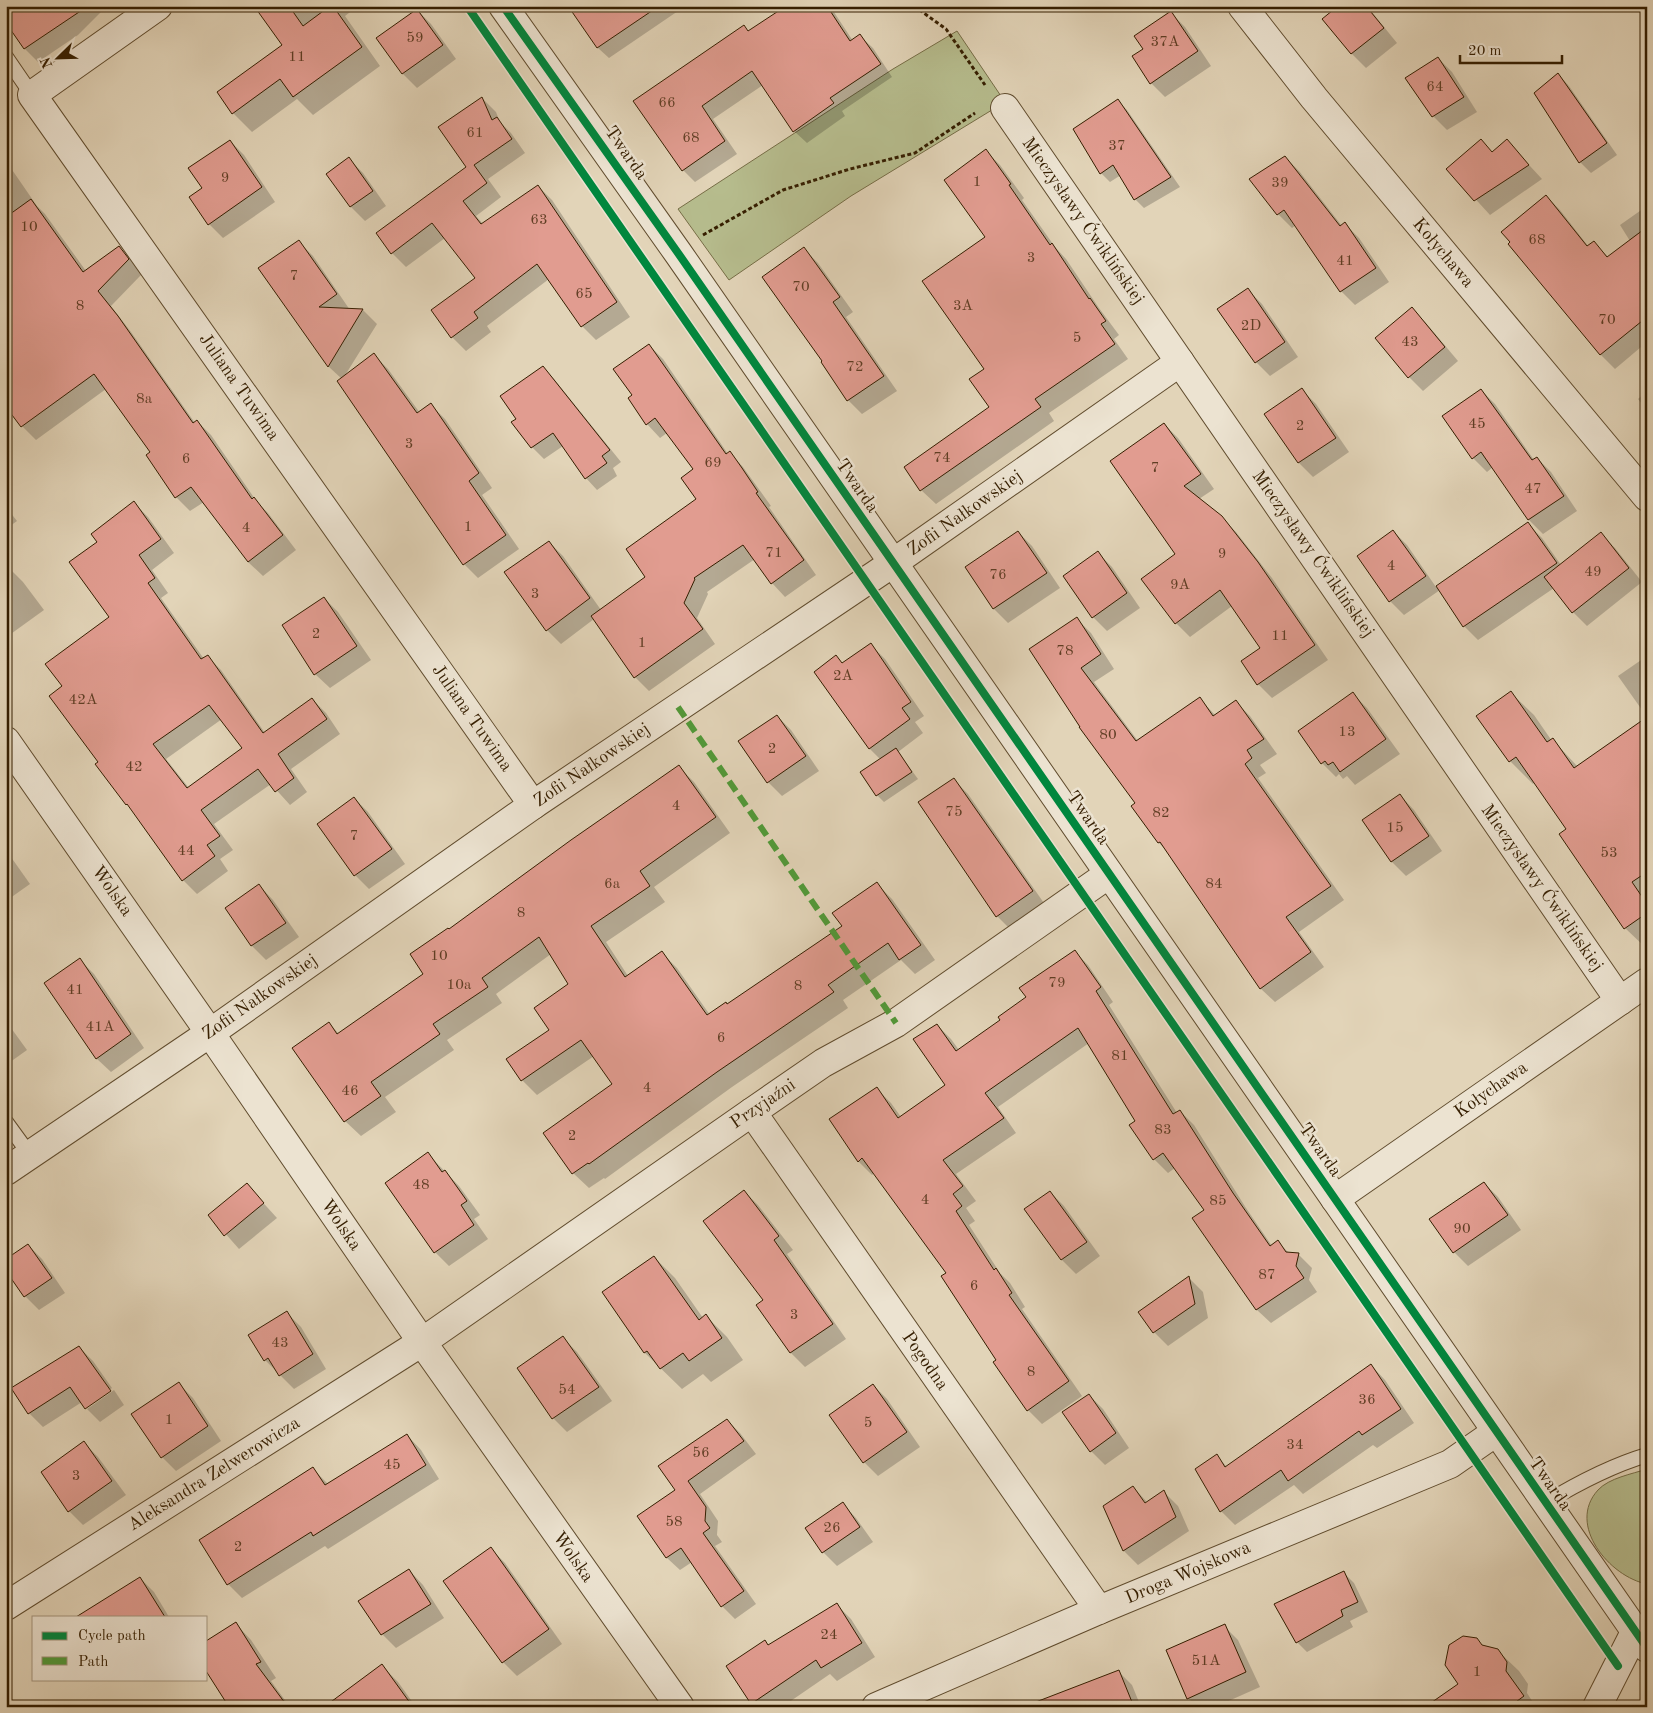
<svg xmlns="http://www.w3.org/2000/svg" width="1653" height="1713" font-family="'Old Standard TT',serif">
  <rect width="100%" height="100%" fill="#e2d4b8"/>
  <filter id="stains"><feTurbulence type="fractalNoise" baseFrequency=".004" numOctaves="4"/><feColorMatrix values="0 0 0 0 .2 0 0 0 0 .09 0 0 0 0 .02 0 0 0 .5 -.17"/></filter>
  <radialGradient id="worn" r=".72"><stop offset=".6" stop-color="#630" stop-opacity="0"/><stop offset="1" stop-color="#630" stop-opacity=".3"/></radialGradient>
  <g fill="#b6bc8d" stroke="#766d46">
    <polygon points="957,31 1005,102 851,196 729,280 678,209 893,69"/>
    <path d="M 1647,1469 L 1647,1584 C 1610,1577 1566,1525 1598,1490 C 1609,1478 1632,1474 1647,1469 Z"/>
  </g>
  <g fill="#0003" fill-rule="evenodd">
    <polygon points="6,6 107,6 78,35 38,62 25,49 6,22"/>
    <polygon points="266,6 358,6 345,16 380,66 313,115 297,99 252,132 233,113 219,93 284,45"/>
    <polygon points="570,6 688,6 682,10 681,9 609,58 598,48"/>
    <polygon points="788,6 830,6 853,41 860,36 873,48 892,77 842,111 845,116 807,143 794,131 763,85 713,119 737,154 695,182 683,170 635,101 744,27 749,32"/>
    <polygon points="1340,6 1367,6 1397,43 1366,68 1352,54 1324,19"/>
    <polygon points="417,10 431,24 456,59 417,88 403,74 378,39"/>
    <polygon points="1171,13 1185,27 1211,66 1165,97 1151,83 1144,49"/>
    <polygon points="1438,58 1452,72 1477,112 1447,130 1433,116"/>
    <polygon points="1558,74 1569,86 1617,155 1591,173 1580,162"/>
    <polygon points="482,98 496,112 500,122 511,133 525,153 488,179 501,197 476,216 483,224 538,186 552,200 630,317 596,340 582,326 549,279 487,326 491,332 466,351 452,337 476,278 445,238 406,267 392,253 468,167"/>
    <polygon points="1118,101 1127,110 1180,187 1144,208 1135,199 1121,175 1110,182 1101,173"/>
    <polygon points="230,141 244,155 275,202 223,238 209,224 203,189"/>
    <polygon points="1507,141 1542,179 1490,215 1448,169 1493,153"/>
    <polygon points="986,151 1000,165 1024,198 1022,200 1055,247 1066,259 1099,308 1119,335 1114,339 1128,359 1049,413 1054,421 936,504 921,490 906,467 991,408 985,369"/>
    <polygon points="1285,157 1299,171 1342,226 1345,224 1359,238 1389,282 1355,305 1341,291 1296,225 1292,228 1278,214 1251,179"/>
    <polygon points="349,159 363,173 386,206 365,221 351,207"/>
    <polygon points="6,161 37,206 45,214 86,271 119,247 133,261 142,274 111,306 131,332 195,423 197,421 211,435 257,502 268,513 296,550 263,576 248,562 204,502 190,511 176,497 148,456 152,453 106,389 36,440 22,426 6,240"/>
    <polygon points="1546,196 1560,210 1588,246 1594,243 1608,257 1630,241 1620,225 1647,206 1647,294 1631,305 1647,324 1647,342 1615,369 1601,355 1510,244"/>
    <polygon points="299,242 313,256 350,310 363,310 377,324 344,377 374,355 388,369 420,413 431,405 445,419 492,488 482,495 519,549 478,578 464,564 339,381 342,379 329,367 260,269"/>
    <polygon points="804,249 818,263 853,312 846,317 897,391 862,414 848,400"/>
    <polygon points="1248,290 1262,304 1298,357 1270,376 1256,362"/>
    <polygon points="1412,309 1426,323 1458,361 1423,391 1409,377"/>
    <polygon points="649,345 663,359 728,454 730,453 743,467 771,506 769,507 816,575 785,597 772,583 755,559 707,592 708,594 697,618 715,644 649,691 635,677 594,619 561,644 547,630 549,542 563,556 601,610 646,577 698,499 694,470 667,433 660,438 647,424 634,395"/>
    <polygon points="543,368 554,379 621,462 613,468 617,476 597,490 586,478 563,446 544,459 532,447 518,419"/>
    <polygon points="1302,390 1316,404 1349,452 1313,477 1299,463 1266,414"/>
    <polygon points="1481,390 1495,404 1534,460 1537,458 1551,472 1577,511 1543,534 1529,520 1493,467 1487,472 1473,458"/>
    <polygon points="1647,391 1647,410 1638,399"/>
    <polygon points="1164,424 1178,438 1214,489 1199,499 1221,517 1236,532 1272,578 1328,660 1272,698 1258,684 1262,649 1232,606 1190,637 1176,623 1177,554"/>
    <path d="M 134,503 L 148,517 L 174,553 L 152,570 L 168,593 L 161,598 L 204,659 L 207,656 L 221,670 L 265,733 L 312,699 L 326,713 L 340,734 L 291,769 L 307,792 L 290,805 L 271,784 L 214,824 L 233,850 L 220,859 L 228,871 L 197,894 L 183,880 L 133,810 L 127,804 L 100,763 L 64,687 L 111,618 L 99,542 ZM 222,719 L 244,748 L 189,788 L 166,759 Z"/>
    <polygon points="6,507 17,521 6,529"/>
    <polygon points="1528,524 1542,538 1561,565 1601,534 1615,548 1642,582 1587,626 1573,612 1554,588 1478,640 1464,626 1440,590 1404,615 1390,601 1393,531 1407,545 1436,587"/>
    <polygon points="1018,532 1032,546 1060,588 1008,623 994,609 966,568"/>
    <polygon points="1098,553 1112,567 1140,608 1107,631 1093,617"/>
    <polygon points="9,568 23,582 44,610 8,636 6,635 6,570"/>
    <polygon points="324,598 338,612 371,660 330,688 315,674"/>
    <polygon points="1077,619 1091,633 1114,669 1094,682 1138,741 1200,699 1216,716 1236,702 1250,716 1277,754 1260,765 1266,773 1258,778 1344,900 1299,932 1324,967 1275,1002 1260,988 1168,852 1159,843 1133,806 1137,803 1081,728"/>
    <polygon points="871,645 885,659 924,716 915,722 923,733 898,752 918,779 884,802 877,795 862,773 881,760 869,748 836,657 843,664"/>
    <polygon points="1647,656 1647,717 1618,676"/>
    <polygon points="1511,693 1534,715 1552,741 1553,740 1578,767 1647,719 1647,949 1625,928 1568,829 1535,782 1533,784 1510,761"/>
    <polygon points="1353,694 1367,708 1400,754 1355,785 1347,776 1343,779 1339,774 1336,777 1322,763"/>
    <polygon points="777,716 791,730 819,771 782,796 768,782"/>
    <polygon points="679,767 694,782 730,833 654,887 665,902 606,942 628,976 662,953 677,968 710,1015 727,1005 843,927 877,884 892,899 935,960 915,974 901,960 843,1000 848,1008 732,1087 605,1179 604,1178 589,1188 573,1173 614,1084 594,1056 537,1095 522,1080 551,1030 570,985 551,954 496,994 502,1003 447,1040 454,1050 385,1097 396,1112 361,1136 345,1121 329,1023 339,1034 424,974 448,930"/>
    <polygon points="954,780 968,794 1046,906 1011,930 997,916"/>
    <polygon points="1400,795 1414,810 1442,851 1406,876 1392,862 1364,820"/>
    <polygon points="354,798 368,812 405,864 369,889 355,875"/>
    <polygon points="6,850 30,884 6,901"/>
    <polygon points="259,885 273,900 299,937 266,960 252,946 226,908"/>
    <polygon points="1074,951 1088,965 1113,1002 1109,1005 1177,1113 1180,1111 1194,1125 1246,1208 1272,1246 1278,1242 1290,1254 1298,1254 1312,1268 1309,1280 1317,1292 1271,1323 1257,1310 1194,1219 1206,1210 1175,1168 1168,1173 1154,1159 1137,1121 1089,1043 998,1107 1016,1133 956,1174 976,1201 966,1208 975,1221 969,1225 1000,1273 1010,1283 1025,1307 1022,1309 1082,1396 1042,1424 1028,1410 948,1273 874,1173 872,1175 858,1161 877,1089 891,1103 901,1117 947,1085 937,1025 951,1039 959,1050 1002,1020 1028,998"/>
    <polygon points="80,960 94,974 144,1048 111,1072 96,1058"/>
    <polygon points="6,1021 27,1050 6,1065"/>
    <polygon points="428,1154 459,1186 480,1215 474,1219 488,1239 449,1266 435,1252"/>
    <polygon points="1484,1183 1498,1197 1521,1230 1468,1266 1454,1252"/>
    <polygon points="247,1185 277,1218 239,1249 209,1215"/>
    <polygon points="744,1191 758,1205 793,1250 787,1254 846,1339 805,1367 791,1353 758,1305 764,1301"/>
    <polygon points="1050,1192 1064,1206 1100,1256 1076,1274 1062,1260 1026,1209"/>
    <polygon points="28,1245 42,1259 65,1293 39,1310 25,1296"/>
    <polygon points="654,1257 675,1278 703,1318 706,1316 727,1337 743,1360 711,1382 703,1374 682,1389 645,1353 603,1293"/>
    <polygon points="1189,1278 1203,1292 1208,1318 1168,1346 1154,1332 1140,1312"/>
    <polygon points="287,1313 301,1327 326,1369 294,1389 265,1360"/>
    <polygon points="563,1338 577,1352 612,1401 567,1432 553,1418 519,1369"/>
    <polygon points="79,1347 93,1361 112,1388 87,1406 87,1408 82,1402 43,1427 29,1413"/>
    <polygon points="1371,1365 1385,1380 1414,1423 1377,1448 1373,1445 1303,1494 1294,1485 1235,1525 1221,1511 1217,1456 1227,1467"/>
    <polygon points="179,1384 193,1398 221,1441 176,1471 162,1457"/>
    <polygon points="873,1385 887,1399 920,1447 878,1476 864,1462 831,1415"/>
    <polygon points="114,1390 124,1405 100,1422 87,1409"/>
    <polygon points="1089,1395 1103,1409 1129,1448 1105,1465 1091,1451"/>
    <polygon points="727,1420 740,1433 756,1454 700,1494 718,1521 717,1535 722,1542 715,1546 756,1604 735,1619 722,1606 692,1562 680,1570 667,1558 639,1516 677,1490"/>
    <polygon points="407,1435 421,1450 439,1479 328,1549 325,1546 242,1598 228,1584 313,1469 328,1484"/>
    <polygon points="84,1443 98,1457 126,1495 83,1525 69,1511"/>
    <polygon points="1133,1487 1148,1503 1164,1492 1178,1506 1189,1531 1138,1565 1124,1551 1104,1506"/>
    <polygon points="842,1503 856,1518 873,1542 837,1566 823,1552 806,1529"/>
    <polygon points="491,1549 505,1563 562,1644 517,1676 503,1662"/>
    <polygon points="6,1564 12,1572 6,1576"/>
    <polygon points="409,1570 423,1585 444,1618 396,1648 382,1634"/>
    <polygon points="1344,1573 1354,1583 1368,1612 1350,1621 1353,1627 1307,1652 1297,1642"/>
    <polygon points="140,1578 154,1592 169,1617 97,1617"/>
    <polygon points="837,1605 851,1619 875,1657 837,1681 830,1674 782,1707 755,1707 752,1703 765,1641 769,1646"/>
    <polygon points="236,1624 251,1640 276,1678 271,1681 290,1707 230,1707"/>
    <polygon points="1224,1626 1238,1640 1260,1687 1215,1707 1197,1707 1188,1698"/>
    <polygon points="1484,1647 1497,1650 1519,1671 1528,1684 1527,1693 1536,1707 1427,1707 1460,1685"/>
    <polygon points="382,1666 398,1682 416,1707 326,1707"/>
    <polygon points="1118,1671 1132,1685 1141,1707 1066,1707"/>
    <polygon points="307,1700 314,1707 297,1707"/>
    <polygon points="504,1701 510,1707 496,1707"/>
  </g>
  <g fill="#e19c90" stroke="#351e00" fill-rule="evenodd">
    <polygon points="6,6 88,6 24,49 6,23"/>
    <polygon points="254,6 289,6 303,26 330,6 333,6 362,47 293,97 280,79 232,114 217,92 282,45"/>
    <polygon points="568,6 659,6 597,48"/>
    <polygon points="786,6 827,6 850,41 860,34 881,64 830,98 834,103 793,132 752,71 702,106 725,141 682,171 633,101 744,25 748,31"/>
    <polygon points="1338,6 1366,6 1384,28 1351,54 1322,19"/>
    <polygon points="417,9 443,45 402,74 376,38"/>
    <polygon points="1171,11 1198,51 1150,84 1132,56 1143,49 1134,36"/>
    <polygon points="1438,57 1464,97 1432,117 1405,78"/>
    <polygon points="1558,73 1607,143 1579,163 1534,93"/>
    <polygon points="482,97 492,120 497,117 512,139 474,165 487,183 463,201 481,224 538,185 617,302 581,327 537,264 474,312 478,318 451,338 431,310 475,278 432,223 391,254 376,233 466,167 438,127"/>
    <polygon points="1118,99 1171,177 1134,200 1113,165 1100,174 1073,129"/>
    <polygon points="1481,139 1492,152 1507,139 1529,165 1474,201 1446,169"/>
    <polygon points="230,140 262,187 208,225 189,197 202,188 188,168"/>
    <polygon points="986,149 1011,184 1009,185 1050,245 1052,243 1089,299 1090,298 1106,321 1101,324 1115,344 1035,399 1041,407 920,491 904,467 989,407 969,379 984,369 922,281 985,237 944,180"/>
    <polygon points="1285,156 1340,226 1345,222 1376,268 1340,292 1284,210 1277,215 1249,179"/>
    <polygon points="349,157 373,191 350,207 326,174"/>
    <polygon points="1546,195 1587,246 1594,241 1607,257 1647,227 1647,317 1600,355 1508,244 1510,242 1501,232"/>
    <polygon points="31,199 83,272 119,246 129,259 98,291 118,316 193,423 197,420 252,499 254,497 283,535 248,562 191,487 175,498 146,455 150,452 94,374 21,427 6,407 6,217"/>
    <polygon points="299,240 337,294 319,307 363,309 328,367 258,268"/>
    <polygon points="804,247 840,297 833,302 884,376 847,401 821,362 822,361 762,277"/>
    <polygon points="1248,288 1285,342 1255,363 1217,309"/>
    <polygon points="1412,307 1445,347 1408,378 1375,338"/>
    <polygon points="649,344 726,454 730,451 742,468 758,492 756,493 804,560 771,584 743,545 694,578 695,579 684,603 703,629 634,678 591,616 645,577 626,549 696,499 681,478 693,469 655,418 646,425 628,398 632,395 613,369"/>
    <polygon points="374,353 417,413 431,403 479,473 469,481 506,535 463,565 337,381"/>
    <polygon points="543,366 610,450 602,456 607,463 585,479 553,433 531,448 511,422 516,419 500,396"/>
    <polygon points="1302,388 1336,438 1298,463 1264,414"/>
    <polygon points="1481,389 1532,460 1537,457 1564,496 1528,520 1481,452 1472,459 1442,416"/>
    <polygon points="1164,423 1201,474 1184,486 1222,516 1258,562 1315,645 1257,685 1241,661 1260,648 1220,590 1175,624 1141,579 1175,554 1110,461"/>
    <path d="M 134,501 L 161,539 L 139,555 L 155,578 L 148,583 L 201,659 L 208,655 L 263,733 L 312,698 L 327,719 L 278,754 L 294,778 L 275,792 L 258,769 L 201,810 L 220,836 L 207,845 L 215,856 L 182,881 L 127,804 L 126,805 L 95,764 L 98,762 L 49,696 L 62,686 L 45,664 L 109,617 L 69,562 L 97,542 L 91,534 ZM 209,705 L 242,748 L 187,788 L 153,744 Z"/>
    <polygon points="1528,522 1557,563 1463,627 1436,586"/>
    <polygon points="1393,530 1426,576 1389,602 1357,556"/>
    <polygon points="1018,531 1047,573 993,609 965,567"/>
    <polygon points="1601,532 1629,568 1572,613 1544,577"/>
    <polygon points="549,541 590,598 546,631 504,572"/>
    <polygon points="1098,551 1127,593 1092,618 1063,576"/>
    <polygon points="324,597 357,646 314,675 282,625"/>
    <polygon points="1077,617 1101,654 1081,668 1136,741 1200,697 1213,716 1236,700 1264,739 1247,750 1252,758 1245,764 1331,886 1286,917 1311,952 1260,989 1160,842 1158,843 1131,806 1135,803 1079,727 1080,727 1029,649"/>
    <polygon points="871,643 911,702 902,708 910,719 869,749 814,672 836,655 842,663"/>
    <polygon points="1511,691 1547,742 1553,738 1574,768 1647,717 1647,872 1632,882 1647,904 1647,913 1624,929 1559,834 1566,829 1516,757 1509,762 1476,716"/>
    <polygon points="1353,692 1386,739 1340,772 1333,762 1328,765 1325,761 1321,764 1298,731"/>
    <polygon points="777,715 806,756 767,783 738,741"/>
    <polygon points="896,748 912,772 876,796 860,772"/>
    <polygon points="679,765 716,817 640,871 650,886 591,926 625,977 662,951 707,1015 726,1002 727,1004 842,926 832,913 877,882 921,945 899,960 888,943 828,985 834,992 717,1072 589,1164 588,1163 572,1174 543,1133 612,1084 581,1040 521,1081 506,1059 549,1030 534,1008 568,984 539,937 482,978 488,987 433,1024 440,1034 371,1082 381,1096 344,1122 292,1048 329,1022 337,1034 423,974 410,954 448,928 449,929 571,840"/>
    <polygon points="954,778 1033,891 996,917 918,802"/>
    <polygon points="1400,794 1429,836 1391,862 1362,820"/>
    <polygon points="354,797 392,849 354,876 317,824"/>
    <polygon points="259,884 286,923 251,946 225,908"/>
    <polygon points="1075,950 1101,987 1096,991 1173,1114 1180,1110 1233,1193 1270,1246 1278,1240 1286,1252 1299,1253 1296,1266 1304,1278 1256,1310 1192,1218 1204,1210 1163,1153 1153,1160 1129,1125 1135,1121 1078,1028 985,1093 1004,1118 943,1160 963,1186 953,1194 962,1206 956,1211 994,1270 996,1268 1012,1293 1009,1295 1069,1381 1027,1411 993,1362 996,1360 941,1276 946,1273 862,1158 858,1162 829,1119 877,1087 898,1118 945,1085 913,1039 937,1024 956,1051 1000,1020 998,1017 1026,997 1019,988"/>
    <polygon points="80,958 131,1034 96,1059 44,983"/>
    <polygon points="428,1152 442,1172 445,1170 467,1201 461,1205 474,1225 434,1253 385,1183"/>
    <polygon points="1484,1182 1508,1215 1453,1253 1429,1219"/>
    <polygon points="247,1183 264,1203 224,1236 208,1215"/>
    <polygon points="744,1190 779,1236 774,1240 833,1324 790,1353 756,1305 763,1300 703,1221"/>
    <polygon points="1050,1191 1087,1242 1061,1260 1024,1209"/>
    <polygon points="28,1244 52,1278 24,1297 6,1271 6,1259"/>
    <polygon points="654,1256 699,1320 706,1314 722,1338 689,1361 683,1353 660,1369 647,1351 644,1353 602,1292"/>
    <polygon points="1189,1276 1195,1304 1153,1333 1138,1312"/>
    <polygon points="287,1311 313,1354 279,1376 268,1358 264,1361 248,1335"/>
    <polygon points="563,1336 599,1387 552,1419 517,1368"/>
    <polygon points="79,1346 111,1391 85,1409 70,1387 28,1414 11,1388"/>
    <polygon points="1371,1364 1401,1409 1362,1435 1359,1431 1288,1481 1281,1470 1220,1512 1195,1469 1217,1454 1225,1467"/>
    <polygon points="179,1382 208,1426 161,1458 131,1414"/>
    <polygon points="873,1384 907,1432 863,1463 829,1415"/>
    <polygon points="1089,1394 1116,1433 1090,1452 1062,1412"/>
    <polygon points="727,1419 744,1441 688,1481 706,1507 705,1521 710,1528 703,1533 744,1591 721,1607 681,1548 666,1558 637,1516 675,1490 658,1466"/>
    <polygon points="407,1434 426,1465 313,1536 311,1532 227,1585 199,1540 313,1467 325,1485"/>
    <polygon points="84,1441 112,1481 68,1512 41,1472"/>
    <polygon points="1133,1486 1145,1503 1164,1490 1176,1517 1123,1551 1103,1506"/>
    <polygon points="843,1502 860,1527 822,1553 805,1528"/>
    <polygon points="491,1547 549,1629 502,1663 443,1581"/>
    <polygon points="409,1569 431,1604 381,1635 358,1601"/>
    <polygon points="1344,1571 1358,1602 1341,1610 1343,1616 1296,1643 1274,1604"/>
    <polygon points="140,1577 165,1617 76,1617"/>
    <polygon points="837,1603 862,1643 821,1668 816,1660 751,1704 726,1666 765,1640 768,1645"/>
    <polygon points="236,1622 261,1662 256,1664 288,1707 229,1707 206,1671 206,1641"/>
    <polygon points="1225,1624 1246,1672 1187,1699 1166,1650"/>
    <polygon points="1463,1636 1477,1638 1482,1645 1498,1649 1507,1662 1506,1671 1524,1696 1509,1707 1425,1707 1458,1684 1445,1665 1449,1645"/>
    <polygon points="382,1664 413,1707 324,1707"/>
    <polygon points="1119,1670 1134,1707 1029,1707 1028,1705"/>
  </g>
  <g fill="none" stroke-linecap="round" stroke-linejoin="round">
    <defs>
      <g id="service">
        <polyline points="6,57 32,95"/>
        <polyline points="6,1122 30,1155"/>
        <path d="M 1545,1503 C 1578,1483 1610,1466 1647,1455"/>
      </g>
      <g id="minor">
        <polyline points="158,6 32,95 533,805"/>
        <polyline points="503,6 678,253 1647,1648"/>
        <polyline points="1242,6 1314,98 1647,497"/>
        <polyline points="1005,108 1620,1001"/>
        <polyline points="6,741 210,1033 422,1342 680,1707"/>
        <polyline points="752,1112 1099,1610"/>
        <polyline points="6,1171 210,1033 533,805 893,563 1180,362"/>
        <polyline points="1335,1199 1647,982"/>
        <polyline points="6,1606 422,1342 752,1112 823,1063 896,1023 1109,874"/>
        <polyline points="876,1707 1099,1610 1450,1464 1496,1432"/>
        <polyline points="1597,1707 1635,1632"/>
      </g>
    </defs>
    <use href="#service" stroke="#604c2e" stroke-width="16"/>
    <use href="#minor" stroke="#604c2e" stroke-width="30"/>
    <g stroke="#351e00" stroke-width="3" stroke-dasharray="4 2.5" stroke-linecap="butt">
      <polyline points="914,6 946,29 985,85"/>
      <polyline points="703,235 783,190 850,169 915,153 975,113"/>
    </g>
    <use href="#service" stroke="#ece3d1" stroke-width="14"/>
    <use href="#minor" stroke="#ece3d1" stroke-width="28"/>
    <polyline stroke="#519a39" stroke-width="6" stroke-dasharray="12 6" stroke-linecap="butt" points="678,707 896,1023"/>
    <defs>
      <g id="cycleway">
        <polyline points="467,6 1618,1666"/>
        <polyline points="503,6 678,253 1647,1648"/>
      </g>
    </defs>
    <use href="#cycleway" stroke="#ece3d1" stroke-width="11"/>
    <use href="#cycleway" stroke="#00873e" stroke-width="8"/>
  </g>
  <g text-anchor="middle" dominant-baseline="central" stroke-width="5" stroke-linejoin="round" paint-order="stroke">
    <g font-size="15" fill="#603e24">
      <text x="415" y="38">59</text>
      <text x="1165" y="42">37A</text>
      <text x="297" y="57">11</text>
      <text x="1435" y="87">64</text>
      <text x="667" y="103">66</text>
      <text x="475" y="133">61</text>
      <text x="691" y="138">68</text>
      <text x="1117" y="146">37</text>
      <text x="225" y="178">9</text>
      <text x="977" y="182">1</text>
      <text x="1280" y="183">39</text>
      <text x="539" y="220">63</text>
      <text x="29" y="227">10</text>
      <text x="1537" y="240">68</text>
      <text x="1031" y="258">3</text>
      <text x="1345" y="261">41</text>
      <text x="294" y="276">7</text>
      <text x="801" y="287">70</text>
      <text x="584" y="294">65</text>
      <text x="80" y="306">8</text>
      <text x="963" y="306">3A</text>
      <text x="1607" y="320">70</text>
      <text x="1251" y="326">2D</text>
      <text x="1077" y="338">5</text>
      <text x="1410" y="342">43</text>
      <text x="855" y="367">72</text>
      <text x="144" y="399">8a</text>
      <text x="1477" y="424">45</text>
      <text x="1300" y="426">2</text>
      <text x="409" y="444">3</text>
      <text x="942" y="458">74</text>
      <text x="186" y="459">6</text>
      <text x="713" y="463">69</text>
      <text x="1155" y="468">7</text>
      <text x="1533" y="489">47</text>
      <text x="468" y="527">1</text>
      <text x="246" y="528">4</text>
      <text x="774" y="553">71</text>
      <text x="1222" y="554">9</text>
      <text x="1391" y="566">4</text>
      <text x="1593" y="572">49</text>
      <text x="998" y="575">76</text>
      <text x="1180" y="585">9A</text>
      <text x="535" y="594">3</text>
      <text x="316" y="634">2</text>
      <text x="1280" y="636">11</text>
      <text x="642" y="643">1</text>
      <text x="1065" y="651">78</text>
      <text x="843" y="676">2A</text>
      <text x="83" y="700">42A</text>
      <text x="1347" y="732">13</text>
      <text x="1108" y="735">80</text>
      <text x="772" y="749">2</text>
      <text x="134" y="767">42</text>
      <text x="676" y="806">4</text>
      <text x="954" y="812">75</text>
      <text x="1161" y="813">82</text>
      <text x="1395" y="828">15</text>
      <text x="354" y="836">7</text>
      <text x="186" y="851">44</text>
      <text x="1609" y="853">53</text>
      <text x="612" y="884">6a</text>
      <text x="1214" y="884">84</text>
      <text x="521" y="913">8</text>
      <text x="439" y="956">10</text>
      <text x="1057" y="983">79</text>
      <text x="459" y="985">10a</text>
      <text x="798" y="986">8</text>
      <text x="75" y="990">41</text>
      <text x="100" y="1027">41A</text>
      <text x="721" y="1038">6</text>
      <text x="1120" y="1056">81</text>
      <text x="647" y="1088">4</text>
      <text x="350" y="1091">46</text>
      <text x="1163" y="1130">83</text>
      <text x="572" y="1136">2</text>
      <text x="421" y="1185">48</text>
      <text x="925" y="1200">4</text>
      <text x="1218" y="1201">85</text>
      <text x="1462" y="1229">90</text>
      <text x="1267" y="1275">87</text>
      <text x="974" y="1286">6</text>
      <text x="794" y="1315">3</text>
      <text x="280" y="1343">43</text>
      <text x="1031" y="1372">8</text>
      <text x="567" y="1390">54</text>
      <text x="1367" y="1400">36</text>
      <text x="169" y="1420">1</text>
      <text x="868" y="1423">5</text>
      <text x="1295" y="1445">34</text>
      <text x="701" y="1453">56</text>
      <text x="392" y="1465">45</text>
      <text x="76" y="1476">3</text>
      <text x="674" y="1522">58</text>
      <text x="832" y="1528">26</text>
      <text x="238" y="1547">2</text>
      <text x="829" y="1635">24</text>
      <text x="1206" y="1661">51A</text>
      <text x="1477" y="1672">1</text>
    </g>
    <g font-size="18" fill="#351e00" stroke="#ece3d1">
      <text transform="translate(626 153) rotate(55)">Twarda</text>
      <text transform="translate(1083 221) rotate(55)">Mieczysławy Ćwiklińskiej</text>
      <text transform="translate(1443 253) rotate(50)">Kołychawa</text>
      <text transform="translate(239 387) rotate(55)">Juliana Tuwima</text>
      <text transform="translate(857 486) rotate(55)">Twarda</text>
      <text transform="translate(965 513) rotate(-35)">Zofii Nałkowskiej</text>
      <text transform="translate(1313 554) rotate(55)">Mieczysławy Ćwiklińskiej</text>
      <text transform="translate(472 718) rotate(55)">Juliana Tuwima</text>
      <text transform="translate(592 765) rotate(-34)">Zofii Nałkowskiej</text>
      <text transform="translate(1088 818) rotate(55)">Twarda</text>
      <text transform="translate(1542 888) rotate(55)">Mieczysławy Ćwiklińskiej</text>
      <text transform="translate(112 891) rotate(55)">Wolska</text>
      <text transform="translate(260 997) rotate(-35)">Zofii Nałkowskiej</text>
      <text transform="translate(1491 1090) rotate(-35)">Kołychawa</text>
      <text transform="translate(763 1104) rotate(-34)">Przyjaźni</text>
      <text transform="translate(1320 1150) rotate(55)">Twarda</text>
      <text transform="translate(341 1225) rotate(56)">Wolska</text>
      <text transform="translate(925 1361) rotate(55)">Pogodna</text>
      <text transform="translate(214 1474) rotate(-32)">Aleksandra Zelwerowicza</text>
      <text transform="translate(1550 1484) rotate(55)">Twarda</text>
      <text transform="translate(573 1557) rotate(55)">Wolska</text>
      <text transform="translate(1188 1573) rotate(-23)">Droga Wojskowa</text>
    </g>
  </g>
  <rect width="1653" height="1713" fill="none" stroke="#e2d4b8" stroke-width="25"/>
  <rect x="8" y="8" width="1638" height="1698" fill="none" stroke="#351e00" stroke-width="2.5"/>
  <rect x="12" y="12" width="1628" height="1688" fill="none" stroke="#351e00"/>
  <rect x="32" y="1616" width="175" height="65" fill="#ece3d1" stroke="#a3947d"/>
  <rect x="42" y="1632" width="25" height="8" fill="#00873e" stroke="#a3947d"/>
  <text x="78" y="1640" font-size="15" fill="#351e00">Cycle path</text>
  <rect x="42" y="1657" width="25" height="8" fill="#519a39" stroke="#a3947d"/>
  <text x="78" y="1666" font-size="15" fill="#351e00">Path</text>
  <g transform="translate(58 58) rotate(247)" stroke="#ece3d1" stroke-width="4" paint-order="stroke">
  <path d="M0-4L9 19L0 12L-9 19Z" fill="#351e00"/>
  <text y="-8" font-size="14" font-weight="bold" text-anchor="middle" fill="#351e00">N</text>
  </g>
  <path d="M1460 55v8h102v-8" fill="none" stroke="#351e00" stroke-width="2.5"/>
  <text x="1468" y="55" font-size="15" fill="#351e00" stroke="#ece3d1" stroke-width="4" paint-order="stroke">20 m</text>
  <rect width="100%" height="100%" filter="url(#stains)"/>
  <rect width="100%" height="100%" fill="url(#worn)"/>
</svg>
